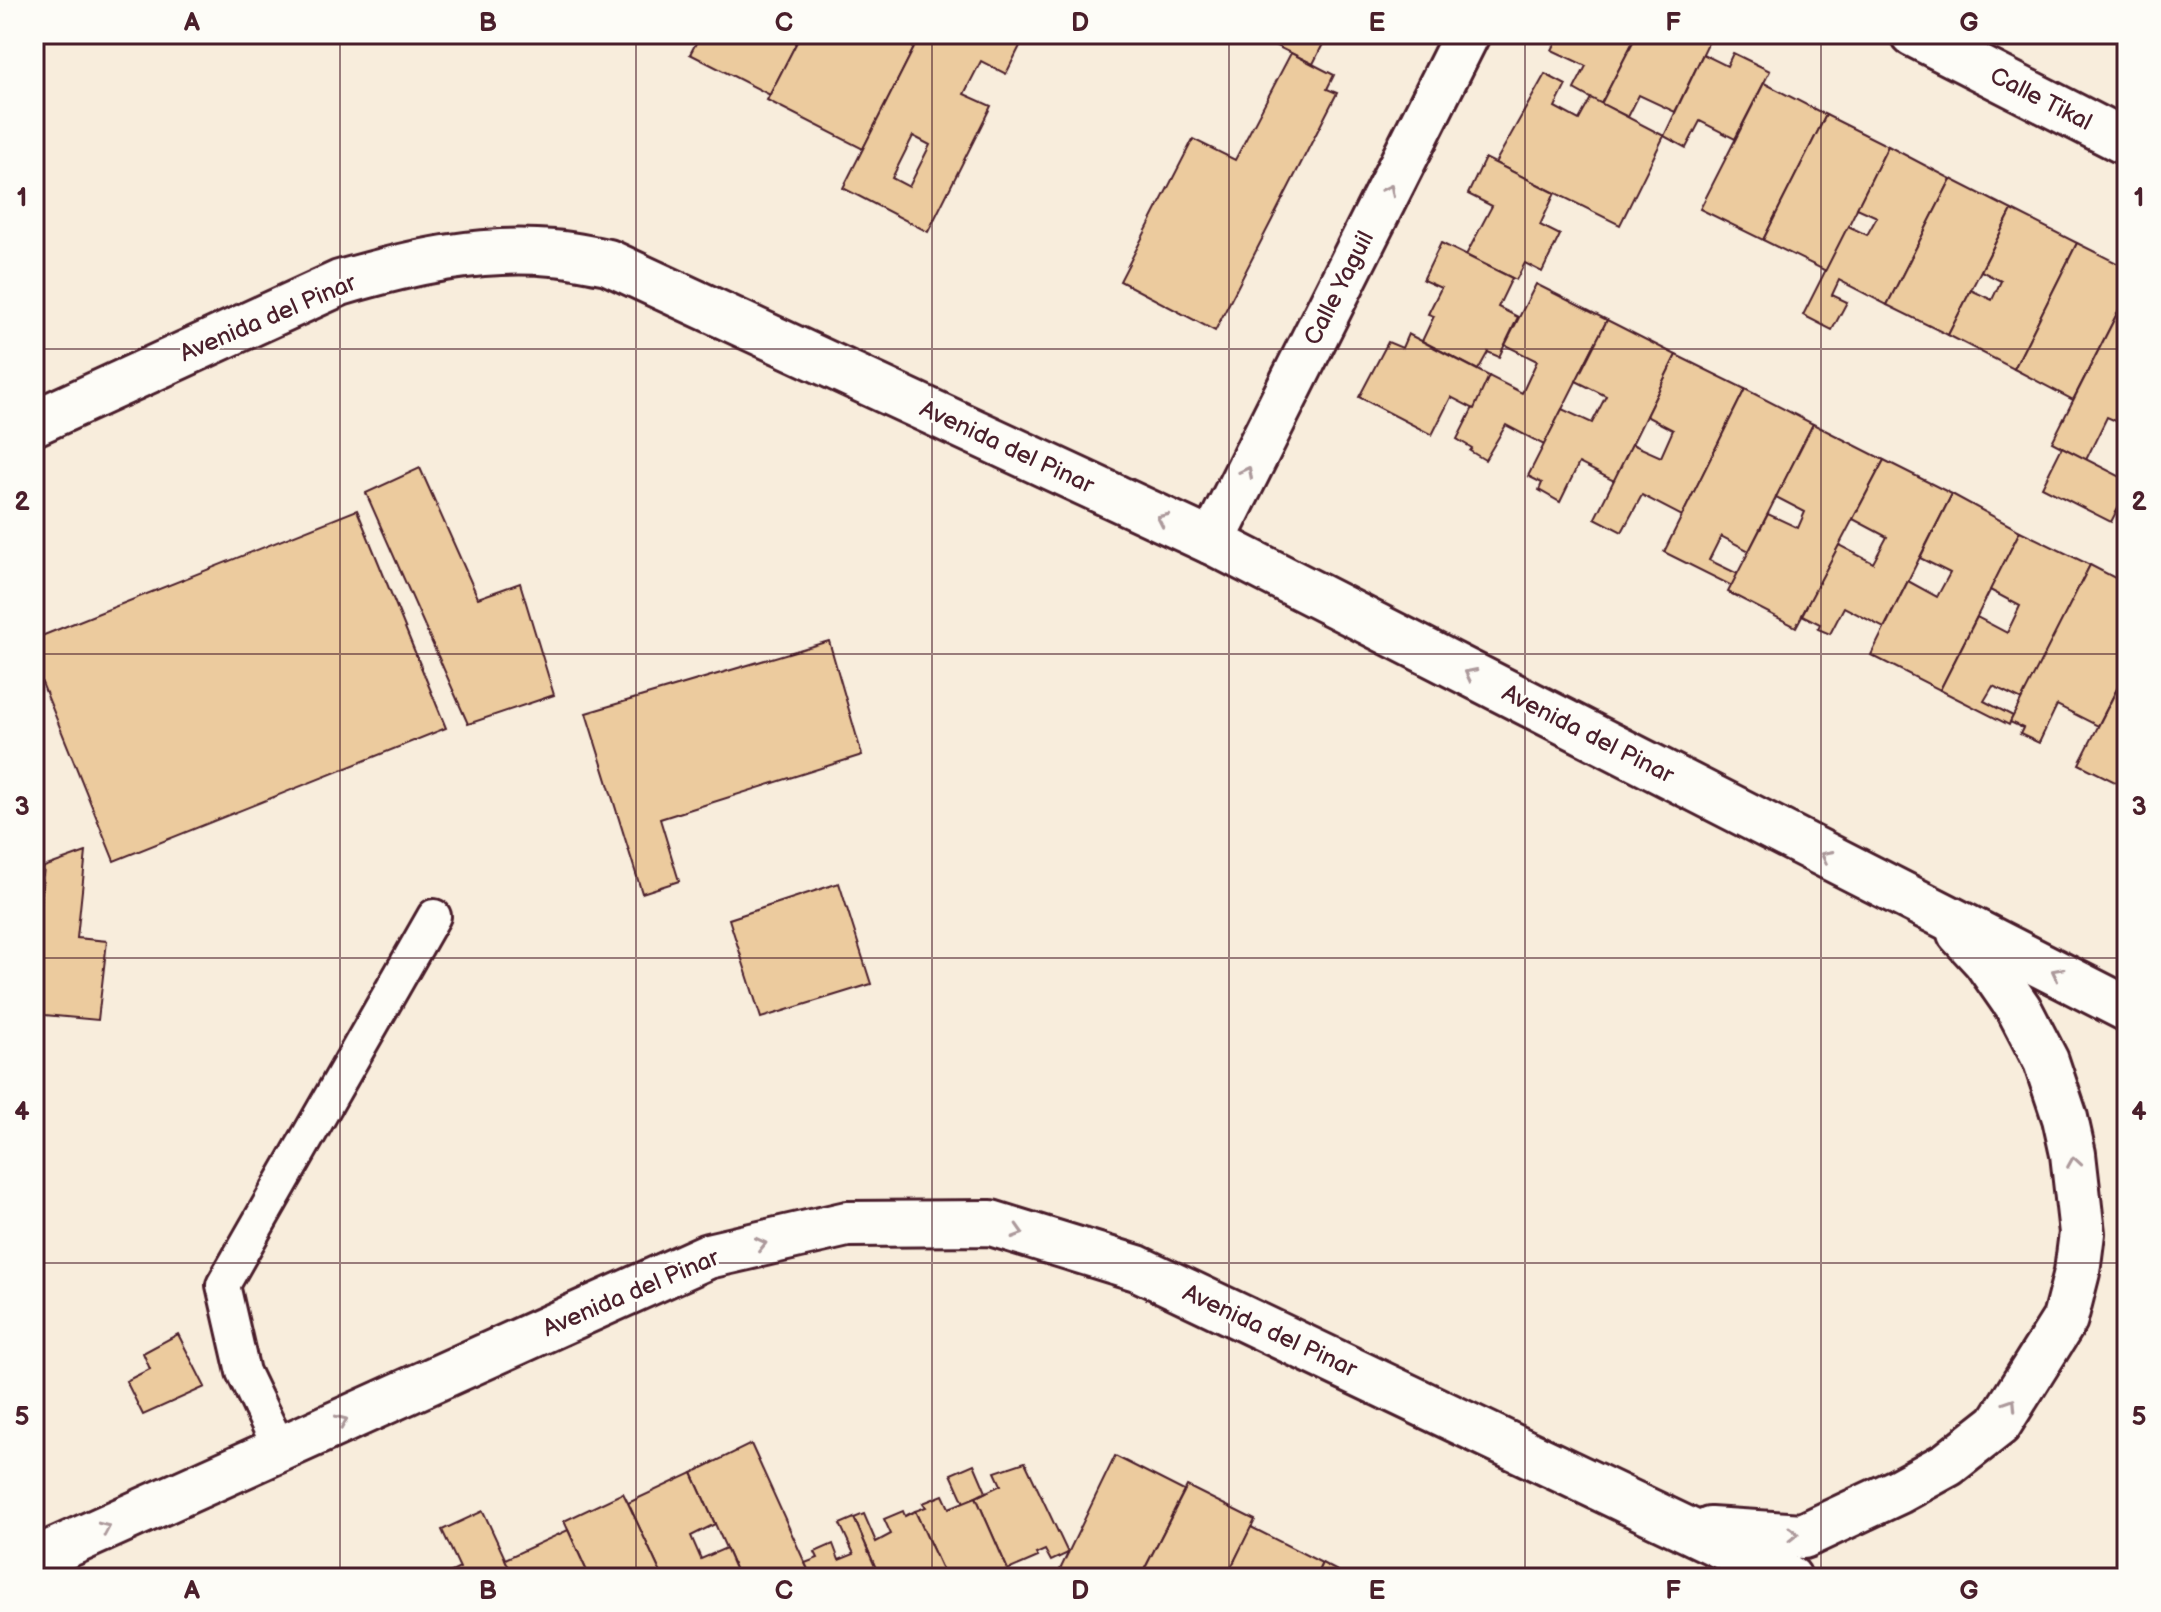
<svg xmlns="http://www.w3.org/2000/svg" width="2161" height="1612" font-family="'Balsamiq Sans',sans-serif">
  <rect width="100%" height="100%" fill="#f8eddc"/>
  <filter id="ink" filterUnits="userSpaceOnUse"><feTurbulence type="fractalNoise" baseFrequency=".0125" numOctaves="2"/><feDisplacementMap in="SourceGraphic" scale="16" xChannelSelector="R" yChannelSelector="G"/><feConvolveMatrix kernelMatrix="1 2 1 2 8 2 1 2 1" color-interpolation-filters="sRGB"/></filter>
  <g filter="url(#ink)">
    <g fill="#eccb9e" stroke="#4a1f2b" stroke-width="2" fill-rule="evenodd">
      <polygon points="701,34 785,34 798,40 770,95 690,54"/>
      <polygon points="801,34 921,34 863,149 767,100"/>
      <path d="M 921,34 L 1026,34 L 1006,74 L 981,61 L 964,94 L 991,106 L 928,232 L 843,188 ZM 913,136 L 930,145 L 909,187 L 892,178 Z"/>
      <polygon points="1262,34 1328,34 1313,64 1260,38"/>
      <polygon points="1560,34 1637,34 1601,104 1574,89 1586,66 1552,50"/>
      <polygon points="1637,34 1700,34 1710,39 1675,112 1639,95 1628,117 1601,104"/>
      <polygon points="1291,53 1334,75 1327,89 1337,93 1215,331 1120,281 1193,139 1235,160"/>
      <polygon points="1733,53 1770,71 1735,139 1700,121 1686,148 1664,136 1703,54 1727,66"/>
      <polygon points="1545,74 1566,85 1555,107 1579,120 1591,98 1664,136 1620,225 1495,163"/>
      <polygon points="1764,83 1826,115 1763,240 1700,209"/>
      <polygon points="1826,115 1888,146 1826,271 1763,240"/>
      <polygon points="1888,146 1951,179 1887,305 1839,280 1832,295 1847,302 1832,330 1803,315 1848,226 1867,235 1877,217 1857,208"/>
      <polygon points="1485,158 1555,193 1540,225 1560,235 1542,272 1525,263 1516,280 1466,255 1492,206 1468,194"/>
      <polygon points="1951,179 2012,210 1948,335 1887,305"/>
      <polygon points="2012,210 2077,243 2014,369 1948,335 1971,290 1992,300 2001,281 1981,271"/>
      <polygon points="1441,243 1512,278 1498,307 1518,317 1499,357 1488,352 1478,370 1422,341 1434,316 1428,314 1441,288 1423,280"/>
      <polygon points="2077,243 2127,268 2127,294 2073,400 2014,369"/>
      <polygon points="1536,284 1607,320 1544,445 1506,425 1485,460 1470,451 1472,448 1457,439 1489,376 1522,393 1524,389 1537,361 1505,345"/>
      <polygon points="2127,294 2127,426 2107,417 2086,460 2052,442"/>
      <polygon points="1607,320 1676,355 1614,481 1579,463 1560,502 1539,490 1542,483 1528,476 1562,409 1592,423 1606,396 1576,381"/>
      <polygon points="1408,334 1489,376 1474,409 1451,397 1432,435 1359,397 1388,342 1402,348"/>
      <polygon points="1676,355 1745,389 1682,516 1642,495 1622,532 1595,518 1632,444 1661,457 1673,430 1646,416"/>
      <polygon points="1745,389 1813,424 1749,551 1721,536 1709,560 1738,574 1732,586 1664,552"/>
      <polygon points="1813,424 1884,460 1796,627 1728,592 1768,514 1798,528 1805,512 1776,497"/>
      <polygon points="2062,447 2127,480 2127,491 2111,522 2042,487"/>
      <polygon points="1884,460 1952,494 1884,628 1844,607 1830,634 1818,629 1820,624 1802,615 1839,545 1873,563 1887,537 1853,519"/>
      <polygon points="420,468 478,598 520,583 554,695 468,724 366,493"/>
      <polygon points="1952,494 2020,531 1940,690 1871,655 1908,581 1937,597 1950,573 1920,558"/>
      <polygon points="357,510 446,728 114,861 34,663 34,639"/>
      <polygon points="2020,531 2090,565 2022,700 1993,686 1984,701 2013,716 2009,725 1940,690 1977,617 2007,633 2020,606 1990,590"/>
      <polygon points="2090,565 2127,584 2127,669 2098,726 2057,705 2039,743 2020,734 2023,728 2010,722"/>
      <polygon points="829,641 862,755 660,819 679,881 642,893 586,713"/>
      <polygon points="2116,691 2127,696 2127,788 2079,764"/>
      <polygon points="86,852 77,938 107,941 98,1020 34,1014 34,925 38,926 44,867"/>
      <polygon points="839,883 871,984 761,1018 729,919"/>
      <polygon points="178,1334 205,1387 143,1415 126,1381 150,1369 143,1353"/>
      <polygon points="751,1444 805,1563 812,1578 739,1578 726,1548 692,1473"/>
      <polygon points="1115,1456 1184,1491 1140,1578 1056,1578"/>
      <polygon points="1025,1462 1068,1553 1051,1561 1045,1550 1036,1554 1038,1557 1008,1570 976,1497 1001,1485 995,1472"/>
      <polygon points="974,1464 986,1492 964,1503 951,1474"/>
      <polygon points="692,1473 715,1524 691,1536 701,1559 726,1548 739,1578 663,1578 628,1503"/>
      <polygon points="1187,1486 1255,1520 1226,1578 1140,1578"/>
      <polygon points="623,1493 628,1503 663,1578 590,1578 564,1521"/>
      <polygon points="943,1495 949,1508 976,1497 1008,1570 992,1578 946,1578 915,1511 926,1507 923,1503"/>
      <polygon points="483,1511 514,1578 442,1578 441,1577 460,1568 442,1530"/>
      <polygon points="903,1511 905,1516 915,1511 946,1578 880,1578 854,1518 864,1514 876,1542 891,1534 884,1519"/>
      <polygon points="854,1518 880,1578 812,1578 805,1563 818,1558 815,1552 833,1544 839,1560 854,1554 840,1524"/>
      <polygon points="1251,1527 1322,1563 1315,1578 1226,1578"/>
      <polygon points="568,1530 590,1578 514,1578 505,1559"/>
      <polygon points="1322,1563 1351,1578 1315,1578"/>
    </g>
    <g fill="none" stroke-linecap="round" stroke-linejoin="round">
      <defs>
        <polyline id="service" points="280,1449 243,1372 223,1285 434,916"/>
        <g id="minor">
          <polyline points="1913,34 2127,143"/>
          <path d="M 34,423 L 340,283 C 409,263 480,246 553,253 C 571,254 590,259 608,262 L 1212,542 L 2127,1009"/>
          <polyline points="1212,542 1467,34"/>
          <polyline points="1710,1530 1803,1536 1899,1491 1948,1464 1999,1424 2065,1319 2077,1272 2082,1233 2073,1154 2065,1118 2046,1061 2019,1009 1985,960 1960,933"/>
          <polyline points="34,1560 708,1256 847,1224 991,1223 1137,1268 1789,1578"/>
        </g>
      </defs>
      <use href="#service" stroke="#4a1f2b" stroke-width="38"/>
      <use href="#minor" stroke="#4a1f2b" stroke-width="50"/>
      <use href="#service" stroke="#fdfcf7" stroke-width="32"/>
      <use href="#minor" stroke="#fdfcf7" stroke-width="44"/>
    </g>
    <defs><path id="oneway-chevron" d="M-2-3.5L2.5 0L-2 3.5" fill="none" stroke-width="1.6" stroke-linecap="round" stroke-linejoin="round" transform="scale(2)"/></defs>
    <g stroke="#ac999b">
      <use href="#oneway-chevron" transform="translate(1389 190) rotate(-63)"/>
      <use href="#oneway-chevron" transform="translate(1247 472) rotate(-63)"/>
      <use href="#oneway-chevron" transform="translate(1162 519) rotate(-155)"/>
      <use href="#oneway-chevron" transform="translate(1470 674) rotate(-153)"/>
      <use href="#oneway-chevron" transform="translate(1826 856) rotate(-153)"/>
      <use href="#oneway-chevron" transform="translate(2057 973) rotate(-153)"/>
      <use href="#oneway-chevron" transform="translate(2074 1162) rotate(-99)"/>
      <use href="#oneway-chevron" transform="translate(1018 1232) rotate(17)"/>
      <use href="#oneway-chevron" transform="translate(761 1244) rotate(-13)"/>
      <use href="#oneway-chevron" transform="translate(2011 1404) rotate(-57)"/>
      <use href="#oneway-chevron" transform="translate(342 1421) rotate(-24)"/>
      <use href="#oneway-chevron" transform="translate(105 1528) rotate(-24)"/>
      <use href="#oneway-chevron" transform="translate(1793 1534) rotate(-1)"/>
    </g>
  </g>
  <path fill="none" stroke="#4a1f2b" stroke-width="2" stroke-opacity="0.55" d="M 340,34 L 340,1578M 636,34 L 636,1578M 932,34 L 932,1578M 1229,34 L 1229,1578M 1525,34 L 1525,1578M 1821,34 L 1821,1578M 34,349 L 2127,349M 34,654 L 2127,654M 34,958 L 2127,958M 34,1263 L 2127,1263"/>
  <g text-anchor="middle" dominant-baseline="central" stroke-width="6" stroke-linejoin="round" paint-order="stroke">
    <g font-size="24" fill="#4a1f2b" stroke="#fdfcf7">
      <text transform="translate(2041 99) rotate(27)">Calle Tikal</text>
      <text transform="translate(1339 288) rotate(-63)">Calle Yaguil</text>
      <text transform="translate(268 318) rotate(-23)">Avenida del Pinar</text>
      <text transform="translate(1007 447) rotate(25)">Avenida del Pinar</text>
      <text transform="translate(1588 734) rotate(27)">Avenida del Pinar</text>
      <text transform="translate(631 1293) rotate(-23)">Avenida del Pinar</text>
      <text transform="translate(1270 1331) rotate(25)">Avenida del Pinar</text>
    </g>
  </g>
  <rect width="2161" height="1612" fill="none" stroke="#fdfcf7" stroke-width="88"/>
  <rect x="44" y="44" width="2073" height="1524" fill="none" stroke="#4a1f2b" stroke-width="3"/>
  <g font-size="26" text-anchor="middle" font-weight="bold" fill="#4a1f2b">
    <text x="192" y="31">A</text>
    <text x="488" y="31">B</text>
    <text x="784" y="31">C</text>
    <text x="1080" y="31">D</text>
    <text x="1377" y="31">E</text>
    <text x="1673" y="31">F</text>
    <text x="1969" y="31">G</text>
    <text x="22" y="206">1</text>
    <text x="2139" y="206">1</text>
    <text x="22" y="510">2</text>
    <text x="2139" y="510">2</text>
    <text x="22" y="815">3</text>
    <text x="2139" y="815">3</text>
    <text x="22" y="1120">4</text>
    <text x="2139" y="1120">4</text>
    <text x="22" y="1425">5</text>
    <text x="2139" y="1425">5</text>
    <text x="192" y="1599">A</text>
    <text x="488" y="1599">B</text>
    <text x="784" y="1599">C</text>
    <text x="1080" y="1599">D</text>
    <text x="1377" y="1599">E</text>
    <text x="1673" y="1599">F</text>
    <text x="1969" y="1599">G</text>
  </g>
</svg>
